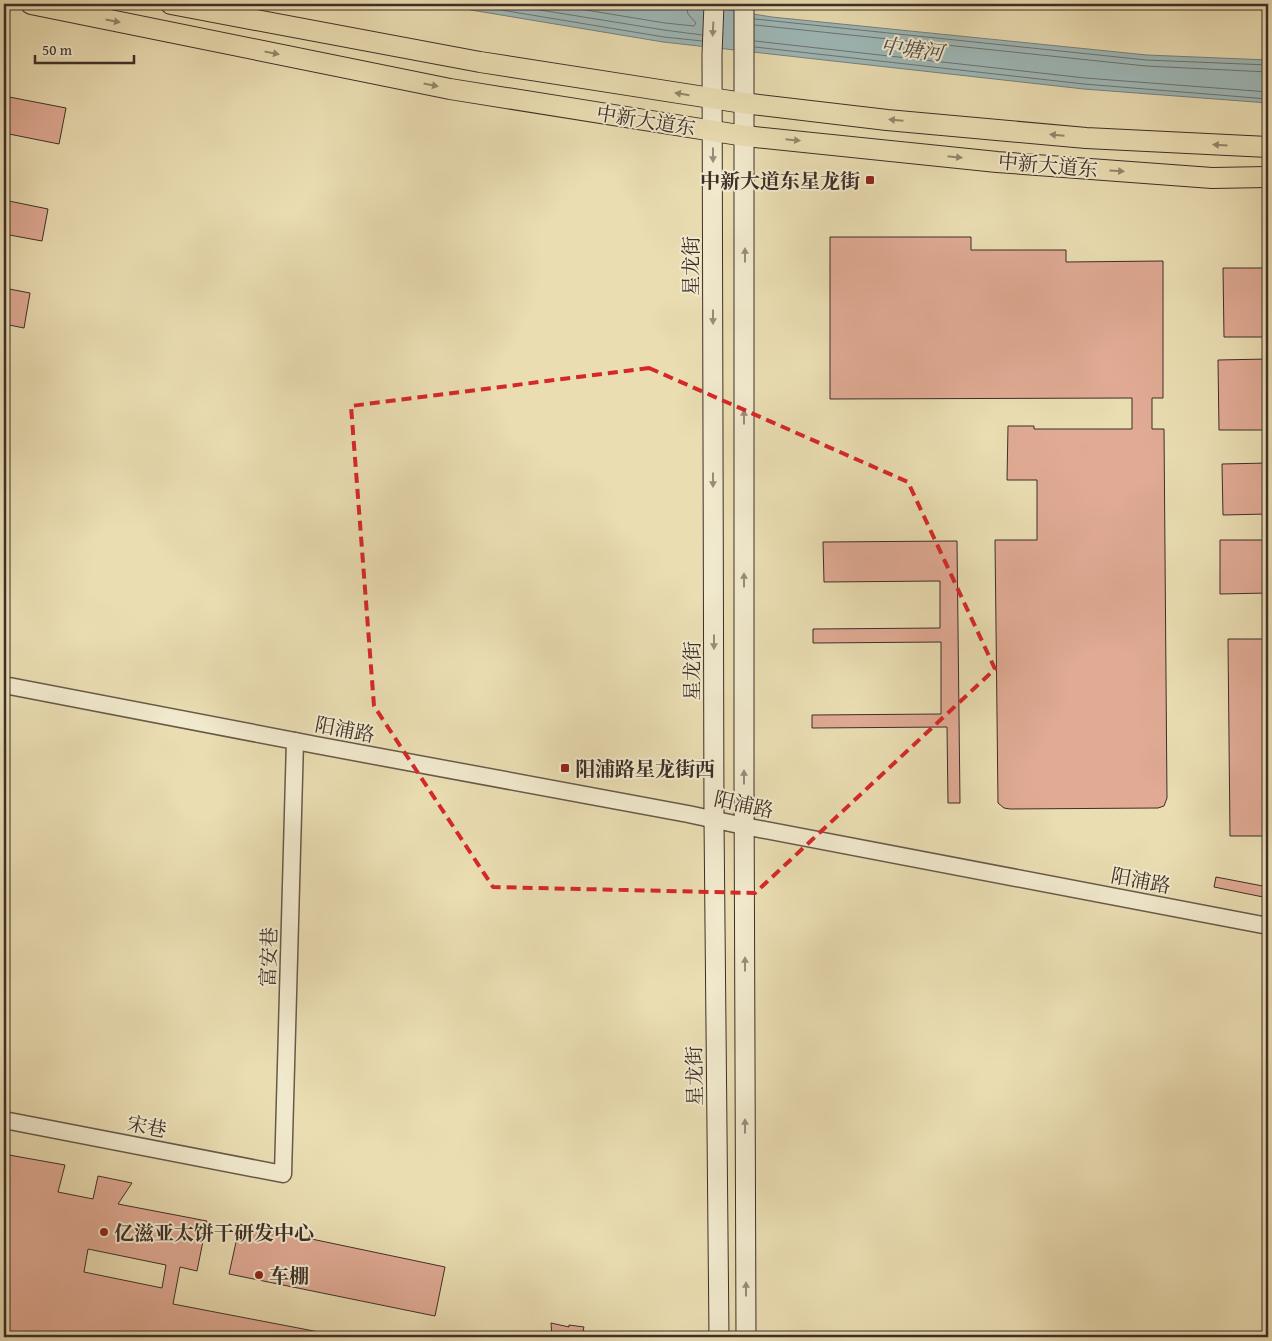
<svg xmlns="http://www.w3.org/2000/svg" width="1272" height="1341" font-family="'Gentium Book Plus','Noto Serif SC',serif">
  <rect width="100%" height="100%" fill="#eaddb2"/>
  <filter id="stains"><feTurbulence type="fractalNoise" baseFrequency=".004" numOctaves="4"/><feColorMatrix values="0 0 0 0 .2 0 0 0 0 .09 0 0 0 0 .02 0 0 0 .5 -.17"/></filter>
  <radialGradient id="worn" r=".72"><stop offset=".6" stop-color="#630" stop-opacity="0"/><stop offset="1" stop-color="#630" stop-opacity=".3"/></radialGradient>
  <polygon fill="#9eb8b8" stroke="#77817e" points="435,4 690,4 772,17 1147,55 1268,60 1268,103 1084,89 663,42"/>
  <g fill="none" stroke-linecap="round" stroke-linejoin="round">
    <g stroke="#6e7470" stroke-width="1">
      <polyline points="465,4 664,37 702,41"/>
      <polyline points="503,4 664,30 702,35"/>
      <polyline points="549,4 665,23 694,26 696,23 688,14 686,4"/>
      <polyline points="755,19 1146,60 1268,65"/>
      <polyline points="755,25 1146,66 1268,72"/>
      <polyline points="755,41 1085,78 1268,92"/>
      <polyline points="755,47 1084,84 1268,99"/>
    </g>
  </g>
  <g fill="#e0aa94" stroke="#3d2f28" fill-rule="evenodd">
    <polygon points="4,96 66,108 59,144 4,133"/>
    <polygon points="4,200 48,209 42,241 4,234"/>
    <polygon points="830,237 971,237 971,250 1066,250 1066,262 1163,261 1163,398 1152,398 1152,429 1164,429 1167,798 1164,806 1158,808 1010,809 1004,808 998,803 995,540 1037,540 1037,480 1007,480 1008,426 1034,426 1034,429 1132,429 1132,398 830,399"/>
    <polygon points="1223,268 1268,268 1268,337 1224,337"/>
    <polygon points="4,288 30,293 24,328 4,324"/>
    <polygon points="1268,359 1268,430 1219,430 1218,360"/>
    <polygon points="1268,463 1268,514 1223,515 1222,464"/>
    <polygon points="1220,540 1268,540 1268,593 1220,594"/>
    <polygon points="957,541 960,803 948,803 947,727 812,728 812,715 941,714 941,642 813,643 813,629 940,628 940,581 824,582 823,542"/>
    <polygon points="1228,639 1268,639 1268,836 1230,836"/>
    <polygon points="1216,877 1268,887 1268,898 1214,887"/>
    <path d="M 9,1155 L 65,1165 L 58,1192 L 93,1199 L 98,1176 L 132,1183 L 118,1204 L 207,1221 L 197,1271 L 180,1267 L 173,1304 L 319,1332 L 319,1337 L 4,1337 L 4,1185 ZM 88,1249 L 166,1265 L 162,1288 L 84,1272 Z"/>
    <polygon points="240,1224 445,1267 435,1316 229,1274"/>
    <polygon points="551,1323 569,1327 569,1325 584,1327 583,1331 593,1333 593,1337 552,1337"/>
  </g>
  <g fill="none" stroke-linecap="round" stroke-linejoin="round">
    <defs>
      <g id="tertiary">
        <polyline points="4,685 316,745 688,814 744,826 1268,926"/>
        <polyline points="4,1120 283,1174 295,741"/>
      </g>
      <g id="secondary">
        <polyline points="714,4 712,54 714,820 719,1337"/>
        <polyline points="744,4 744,783 746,1337"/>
      </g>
      <g id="primary">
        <polyline points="31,4 450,89 745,136 997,162 1212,178 1268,177"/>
        <polyline points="171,4 480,62 743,103 887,120 1086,138 1268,147"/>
      </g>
    </defs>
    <use href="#tertiary" stroke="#685a4a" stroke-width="19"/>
    <use href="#secondary" stroke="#3d2f28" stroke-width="21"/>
    <use href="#primary" stroke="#3d2f28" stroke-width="22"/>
    <use href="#tertiary" stroke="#f1e9cd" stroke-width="16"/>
    <use href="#secondary" stroke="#f1e9cd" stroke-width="19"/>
    <use href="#primary" stroke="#eaddb2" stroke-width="20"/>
  </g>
  <defs><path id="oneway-solid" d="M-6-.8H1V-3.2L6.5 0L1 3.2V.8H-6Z" transform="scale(1.25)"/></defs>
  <g fill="#94866d">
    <use href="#oneway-solid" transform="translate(113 21) rotate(11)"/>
    <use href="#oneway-solid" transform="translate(272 53) rotate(11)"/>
    <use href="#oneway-solid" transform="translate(431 85) rotate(11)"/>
    <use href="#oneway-solid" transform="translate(682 94) rotate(-171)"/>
    <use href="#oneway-solid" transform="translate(896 120) rotate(-175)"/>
    <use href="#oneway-solid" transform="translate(1057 135) rotate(-175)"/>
    <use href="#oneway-solid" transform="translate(793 140) rotate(6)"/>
    <use href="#oneway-solid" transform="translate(1220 145) rotate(-177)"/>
    <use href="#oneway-solid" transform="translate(955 157) rotate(6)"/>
    <use href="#oneway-solid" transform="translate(1117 171) rotate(4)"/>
  </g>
  <g fill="#978c7a">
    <use href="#oneway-solid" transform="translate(713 29) rotate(93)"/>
    <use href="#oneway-solid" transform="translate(713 155) rotate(90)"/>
    <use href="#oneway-solid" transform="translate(745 255) rotate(-90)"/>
    <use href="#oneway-solid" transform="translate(713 317) rotate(90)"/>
    <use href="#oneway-solid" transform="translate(744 417) rotate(-90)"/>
    <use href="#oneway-solid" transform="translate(713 480) rotate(90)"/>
    <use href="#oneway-solid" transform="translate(744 580) rotate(-90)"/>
    <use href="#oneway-solid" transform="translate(714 642) rotate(90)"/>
    <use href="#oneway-solid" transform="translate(744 777) rotate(-90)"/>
    <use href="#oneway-solid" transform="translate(745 964) rotate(-90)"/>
    <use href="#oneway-solid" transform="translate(745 1126) rotate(-90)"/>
    <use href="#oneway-solid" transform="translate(746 1289) rotate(-90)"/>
  </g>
  <path fill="none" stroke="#d62828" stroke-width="4" stroke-dasharray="10 6" stroke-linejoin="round" d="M 649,368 L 908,482 L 995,669 L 755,893 L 493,887 L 374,706 L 351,406 Z"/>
  <g fill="#8f2418" stroke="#f1e9cd" stroke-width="2">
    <rect x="865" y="175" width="10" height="10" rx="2.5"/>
    <rect x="560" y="763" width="10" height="10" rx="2.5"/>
    <circle cx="104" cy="1232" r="5"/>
    <circle cx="259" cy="1275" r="5"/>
  </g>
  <g text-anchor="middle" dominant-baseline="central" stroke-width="4" stroke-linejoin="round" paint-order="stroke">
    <g font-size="20" fill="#3d2f28" stroke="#f1e9cd">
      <text transform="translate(646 120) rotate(9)">中新大道东</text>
      <text transform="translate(1048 165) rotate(5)">中新大道东</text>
      <text transform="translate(690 266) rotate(-90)">星龙街</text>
      <text transform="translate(691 671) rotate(-90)">星龙街</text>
      <text transform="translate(345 729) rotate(11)">阳浦路</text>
      <text transform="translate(744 804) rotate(12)">阳浦路</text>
      <text transform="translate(1141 880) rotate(11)">阳浦路</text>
      <text transform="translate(268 957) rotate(-88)">富安巷</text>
      <text transform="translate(694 1076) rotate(-91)">星龙街</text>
      <text transform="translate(147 1126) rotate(11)">宋巷</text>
    </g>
    <g font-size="20" font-weight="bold" fill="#3d2f28" stroke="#f1e9cd" text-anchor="start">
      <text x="860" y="180" text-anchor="end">中新大道东星龙街</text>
      <text x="575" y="768">阳浦路星龙街西</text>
      <text x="114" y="1232">亿滋亚太饼干研发中心</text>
      <text x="269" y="1275">车棚</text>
    </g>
    <g font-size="21" font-style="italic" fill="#504a45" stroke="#f1e9cd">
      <text transform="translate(912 49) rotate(7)">中塘河</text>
    </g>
  </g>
  <rect width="1272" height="1341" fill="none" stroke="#eaddb2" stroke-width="20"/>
  <rect x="5" y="5" width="1262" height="1331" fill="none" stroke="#3d2f28" stroke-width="2.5"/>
  <rect x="10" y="10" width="1252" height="1321" fill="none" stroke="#3d2f28"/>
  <path d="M35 55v8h99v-8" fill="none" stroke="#3d2f28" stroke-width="2.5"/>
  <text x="42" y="55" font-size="15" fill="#3d2f28" stroke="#f1e9cd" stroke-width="4" paint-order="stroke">50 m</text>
  <rect width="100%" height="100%" filter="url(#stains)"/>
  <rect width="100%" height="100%" fill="url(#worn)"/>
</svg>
